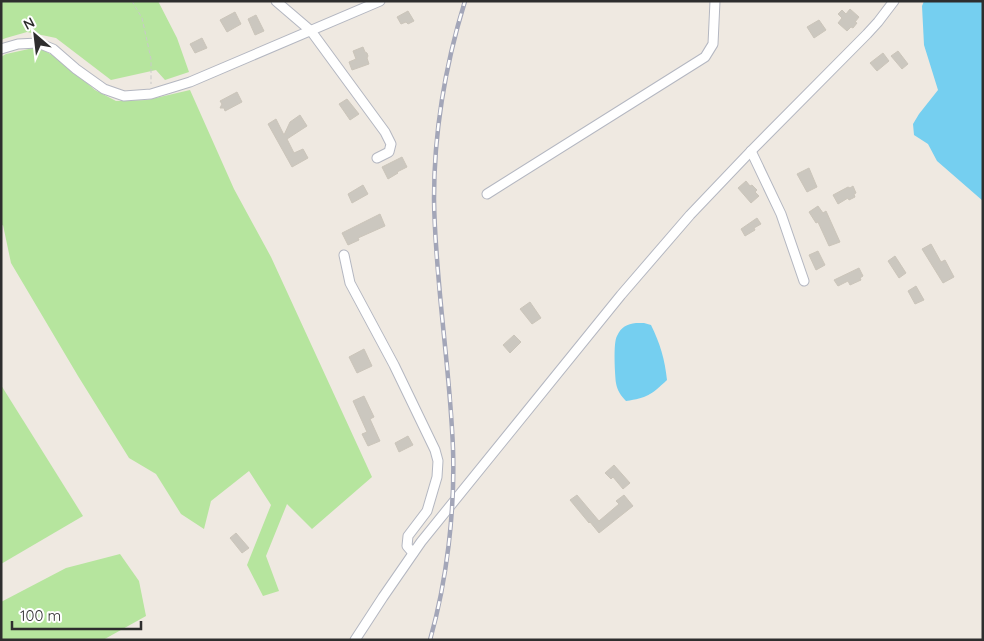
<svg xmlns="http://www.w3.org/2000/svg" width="984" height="641" font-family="Quicksand,sans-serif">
  <rect width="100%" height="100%" fill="#efe9e1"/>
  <g fill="#b6e59e">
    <polygon points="1,1 158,1 177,38 189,72 165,80 156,70 111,80 56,38 27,32 6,38 1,40"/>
    <polygon points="38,47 59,59 95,90 116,101 147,100 190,90 234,189 271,257 372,477 312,529 287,504 266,556 279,591 263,596 247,565 271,505 249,471 211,501 204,529 181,514 156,474 129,458 78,376 11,263 3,225 1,226 1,57 6,54"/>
    <polygon points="1,385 83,516 1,564"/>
    <polygon points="120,554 139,581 146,616 103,640 1,640 1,602 66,568"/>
  </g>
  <g fill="#75cff0">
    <polygon points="924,1 983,1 983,201 937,161 928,144 914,135 913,124 919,114 938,90 924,45 922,6"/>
    <path d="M 636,323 L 644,323 L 651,325 C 660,343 665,360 667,380 C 651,395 647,398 626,401 C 621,396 617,390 616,383 C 615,375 613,342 617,336 C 621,327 627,324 636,323 Z"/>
  </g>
  <g fill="#cbc7bf" stroke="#cbc5ba">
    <polygon points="850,9 859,17 855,22 857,23 853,28 851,27 847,31 838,23 842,18 838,14 842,10 846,14"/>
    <polygon points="408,11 414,21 408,24 406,22 401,24 397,17"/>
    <polygon points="235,12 241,24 227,32 220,20"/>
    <polygon points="256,15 264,31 255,35 248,19"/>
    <polygon points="819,20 826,30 814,38 807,27"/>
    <polygon points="202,38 207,48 195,53 190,44"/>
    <polygon points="363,47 365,52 367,53 368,56 367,58 369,64 352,70 349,62 356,59 353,51"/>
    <polygon points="898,51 908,64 902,69 891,56"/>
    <polygon points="883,53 889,61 877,71 870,63"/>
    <polygon points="237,92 242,102 225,111 224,108 220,108 222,104 220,101"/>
    <polygon points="347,99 359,114 350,120 339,104"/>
    <polygon points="300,115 307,126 287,139 294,153 303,149 308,158 292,167 268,124 276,119 284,135 290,122"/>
    <polygon points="402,157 407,167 397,172 398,173 388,179 382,167"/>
    <polygon points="809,168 817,187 807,192 797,174"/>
    <polygon points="746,181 750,186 752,185 757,190 755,192 759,196 751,203 738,188"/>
    <polygon points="363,185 368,194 352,203 348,194"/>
    <polygon points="853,186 856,193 854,194 855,197 849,200 848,198 838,204 833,195 848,187 850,188"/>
    <polygon points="818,206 823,213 826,211 840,242 829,246 818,222 816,223 809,212"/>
    <polygon points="380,214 385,226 358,238 359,240 348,245 342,233"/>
    <polygon points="757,218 761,224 754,228 755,230 745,236 741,229"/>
    <polygon points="931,244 941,262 945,260 954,277 943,283 922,249"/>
    <polygon points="818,251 825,265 816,270 809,255"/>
    <polygon points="895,256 906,273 899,278 888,261"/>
    <polygon points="859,268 863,276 860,278 861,280 850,285 848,281 838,286 834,280"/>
    <polygon points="916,286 924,300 915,304 908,291"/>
    <polygon points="530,302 541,318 532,324 520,309"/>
    <polygon points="514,335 521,342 510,353 503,345"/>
    <polygon points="364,349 372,366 357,373 349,357"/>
    <polygon points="364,396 374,417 370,419 380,441 368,446 362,434 367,432 353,401"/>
    <polygon points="408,436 413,445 399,452 395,443"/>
    <polygon points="614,465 630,483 623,489 613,477 611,479 605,473"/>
    <polygon points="577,495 599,521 619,504 616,501 624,495 633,506 599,533 590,522 589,523 570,500"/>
    <polygon points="236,533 249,548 242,553 230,538"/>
  </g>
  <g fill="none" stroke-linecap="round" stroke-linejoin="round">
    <defs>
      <g id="minor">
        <polyline points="276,1 311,31 385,132 391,144 389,152 377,158"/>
        <polyline points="1,49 18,44 38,43 53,49 76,69 104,89 124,96 151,94 190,82 380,1"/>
        <polyline points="751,151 781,214 804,281"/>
        <polyline points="487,194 705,57 713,44 715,1"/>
        <polyline points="344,255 350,283 394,365 435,450 438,461 437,477 427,511 408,536 407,546 413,553"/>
        <polyline points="355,640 383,597 421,542 621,295 690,215 751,151 867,34 878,22 894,1"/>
      </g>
    </defs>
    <use href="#minor" stroke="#b4b7c1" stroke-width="11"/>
    <polyline stroke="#c9c9c9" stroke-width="1" stroke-dasharray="4 2.5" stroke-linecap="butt" points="132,1 142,18 151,59 151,84"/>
    <use href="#minor" stroke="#fff" stroke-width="9"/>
    <defs>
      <path id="rail" d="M 430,640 C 447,580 455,511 453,449 C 450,365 435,282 434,199 C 434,132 445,66 465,1"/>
    </defs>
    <use href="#rail" stroke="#a3a6b8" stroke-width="4.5"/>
    <use href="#rail" stroke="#fff" stroke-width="2.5" stroke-dasharray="8" stroke-linecap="butt"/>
  </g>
  <rect width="984" height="641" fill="none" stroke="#2e2e2e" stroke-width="5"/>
  <g transform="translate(35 35) rotate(332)" stroke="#ffffff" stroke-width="4" paint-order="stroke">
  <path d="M0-4L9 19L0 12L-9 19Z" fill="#2e2e2e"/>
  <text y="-8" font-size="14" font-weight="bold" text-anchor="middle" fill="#2e2e2e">N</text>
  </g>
  <path d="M12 621v8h129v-8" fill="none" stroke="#2e2e2e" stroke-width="2.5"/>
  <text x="20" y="621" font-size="15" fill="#2e2e2e" stroke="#ffffff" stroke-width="4" paint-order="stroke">100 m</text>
</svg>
